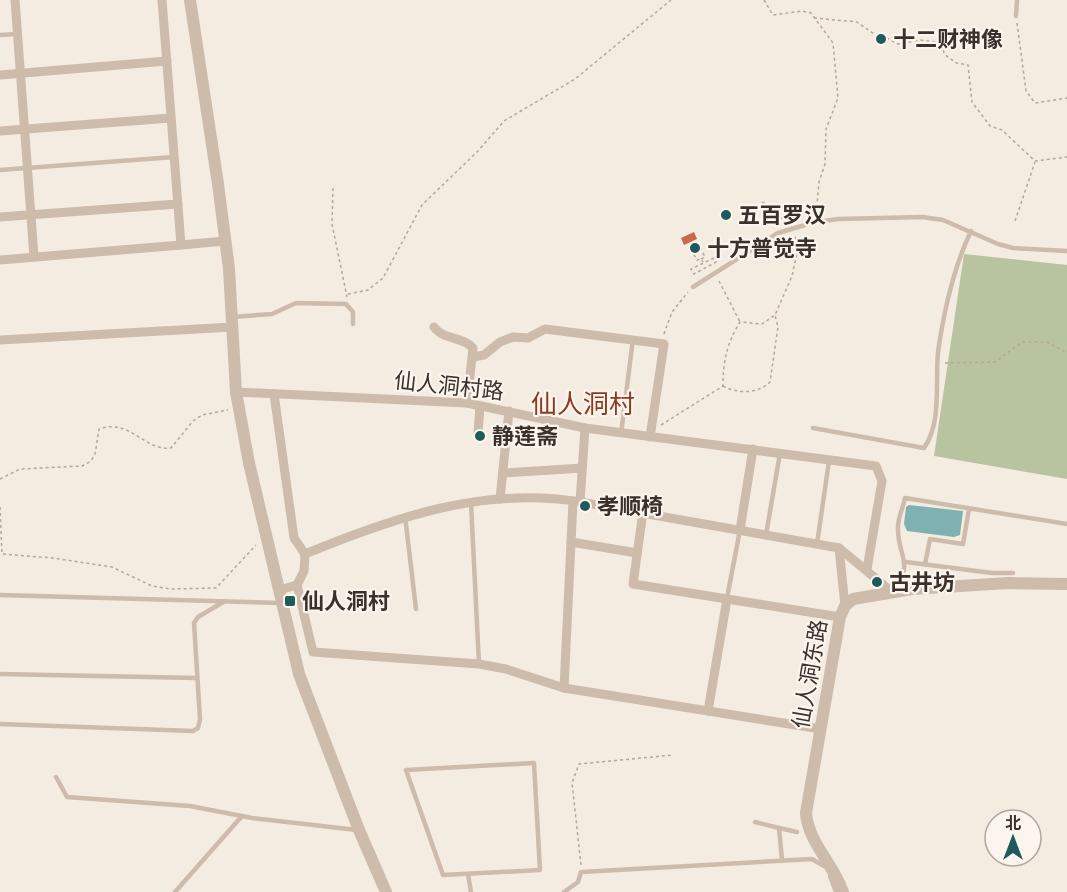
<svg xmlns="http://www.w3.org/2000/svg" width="1067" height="892" font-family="Signika,'Noto Sans SC',sans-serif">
  <rect width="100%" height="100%" fill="#f4ebe1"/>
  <polygon fill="#b8c4a0" points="964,254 1067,265 1067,479 934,456"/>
  <polygon fill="#7fb0b2" points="909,505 963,511 960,535 954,537 907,531 904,524 906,507"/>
  <polygon fill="#c8694b" points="694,232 697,239 684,245 681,238"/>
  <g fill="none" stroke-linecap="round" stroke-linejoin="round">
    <g stroke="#b9a596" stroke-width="1.5" stroke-dasharray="3 3" stroke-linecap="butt">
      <polyline points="764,0 773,15 802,11 811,13 833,43 838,98 826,129 825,164 819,182 816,215"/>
      <polyline points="814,18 857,22 881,39 887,38 898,44 920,40 943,43 944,54 956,63 968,65 972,102 990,126 1002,130 1035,161 1067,157"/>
      <polyline points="1017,23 1026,91 1035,103 1067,98"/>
      <polyline points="333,188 332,224 347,297"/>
      <polyline points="762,202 770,206 786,222"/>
      <polyline points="1015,221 1035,162"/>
      <polygon points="716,257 718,261 694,274 691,269"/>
      <polyline points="701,259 705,257 701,249 693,253 697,260 701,259 703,262"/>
      <polyline points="719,281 740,322"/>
      <polyline points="348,294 368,290 383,278 422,205 478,151 504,121 575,79 671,0"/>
      <polyline points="664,334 672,312 688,292"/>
      <polyline points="945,363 995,362 1022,342 1047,342 1067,353"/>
      <path d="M 723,386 C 738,394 758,394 770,382 L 778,327 L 775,315"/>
      <path d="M 661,425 L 723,386 C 723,361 727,343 740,322 L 762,324 L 775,315 L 792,276 L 798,249 L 795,236"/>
      <path d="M 0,479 L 20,469 L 82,466 L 91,461 L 95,454 L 99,429 C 131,418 143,451 171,448 L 193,421 L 202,415 L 228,410"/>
      <polyline points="0,507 2,554 53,558 112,567 152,586 171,589 216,588 256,545"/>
      <polyline points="581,865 572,783 579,764 673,755"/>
    </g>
    <g stroke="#cdbbac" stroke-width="4.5">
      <polyline points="1016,16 1017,0"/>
      <polyline points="0,35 17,34"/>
      <polyline points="0,170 174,157"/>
      <polyline points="693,287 778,233 815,222 839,219 922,217 943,220 998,244 1013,248 1067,251"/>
      <polyline points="232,317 272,314 296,303 346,304 353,312 353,324"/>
      <path d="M 813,428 L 924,448 C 942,423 935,382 938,352 C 944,310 953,269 971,231"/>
      <polyline points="621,434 633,339"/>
      <polyline points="471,503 479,664"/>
      <polyline points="405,516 416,609"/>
      <polyline points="766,535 780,453"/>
      <polyline points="817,544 829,461"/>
      <polyline points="906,562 992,573 1013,573"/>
      <polyline points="925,564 930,539 963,544 969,509"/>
      <path d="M 894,590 C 915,562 897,556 898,527 C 898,518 903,507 905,498 L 1067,524"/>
      <polyline points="0,595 279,603"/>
      <polyline points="727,598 740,530"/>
      <polyline points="0,674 197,678"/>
      <polyline points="0,724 193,731 198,728 200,719 194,623 198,617 225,601"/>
      <polygon points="534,763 540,870 443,875 406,770"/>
      <polyline points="56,777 67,797 190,806 252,818 357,830"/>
      <polyline points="755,822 779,828 782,860"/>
      <polyline points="779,828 797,832"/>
      <polyline points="468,874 471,892"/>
      <polyline points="830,876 836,892"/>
      <polyline points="175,892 242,816"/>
      <polyline points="564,892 578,882 581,872 812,859 824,866"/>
    </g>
    <g stroke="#cdbbac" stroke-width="9">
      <polyline points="15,0 34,257"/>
      <polyline points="0,75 167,61"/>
      <polyline points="0,131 171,118"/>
      <polyline points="0,217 178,204"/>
      <polyline points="181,245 225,241"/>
      <polyline points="0,260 181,245 162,0"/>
      <path d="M 434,327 C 443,340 462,336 473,348 L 467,403"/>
      <polyline points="0,340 233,327"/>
      <polyline points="473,357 484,355 500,342 513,337 528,338 545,329 664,344 650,437"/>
      <polyline points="236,392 467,403 585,428 580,502 839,548 845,606"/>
      <polyline points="274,394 294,538 305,554"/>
      <polyline points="585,428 876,466 882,481 867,569"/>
      <polyline points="478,434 480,406"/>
      <polyline points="503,473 582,468"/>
      <polyline points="500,499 509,411"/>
      <polyline points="643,512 633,584 840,617"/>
      <polyline points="740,530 753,449"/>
      <polyline points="571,542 637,553"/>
      <polyline points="839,548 892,592"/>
      <path d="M 297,585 L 304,571 L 305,554 C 392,518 484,486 580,502"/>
      <polyline points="279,590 297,585 313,652 479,664 506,669 564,688 821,729"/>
      <polyline points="564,688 573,501"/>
      <polyline points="708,711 727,599"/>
    </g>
    <g stroke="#cdbbac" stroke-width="12">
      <polyline points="190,0 218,184 229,269 236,392 249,463 299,674 359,830 386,892"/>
      <path d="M 843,892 C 833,863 808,842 806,813 L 840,617 L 845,606 L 853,599 L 912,589 L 1008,583 L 1067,584"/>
    </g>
  </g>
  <g fill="#1f5a5e" stroke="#fbf5ee" stroke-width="2">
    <circle cx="881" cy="39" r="6"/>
    <circle cx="726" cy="215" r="6"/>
    <circle cx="695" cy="248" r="6"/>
    <circle cx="480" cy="436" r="6"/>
    <circle cx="585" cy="506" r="6"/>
    <circle cx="877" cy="582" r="6"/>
    <rect x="284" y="595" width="12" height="12" rx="3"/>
  </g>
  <g text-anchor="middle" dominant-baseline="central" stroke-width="4.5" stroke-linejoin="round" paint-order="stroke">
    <g font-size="22" font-weight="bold" fill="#3b302b" stroke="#fbf5ee" text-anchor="start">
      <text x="893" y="39">十二财神像</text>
      <text x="738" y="215">五百罗汉</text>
      <text x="707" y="248">十方普觉寺</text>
      <text x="492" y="436">静莲斋</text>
      <text x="597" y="506">孝顺椅</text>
      <text x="889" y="582">古井坊</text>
      <text x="302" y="601">仙人洞村</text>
    </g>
    <g font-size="22" fill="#3b302b" stroke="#fbf5ee">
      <text transform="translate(449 386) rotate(6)">仙人洞村路</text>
      <text transform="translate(810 674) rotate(-80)">仙人洞东路</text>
    </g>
    <g font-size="26" fill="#8c3b22" stroke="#fbf5ee">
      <text x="583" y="405">仙人洞村</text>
    </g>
  </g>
  <g transform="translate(1013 838)"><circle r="28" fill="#fbf5ee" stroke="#aea6a0" stroke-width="1.5"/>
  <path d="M0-4.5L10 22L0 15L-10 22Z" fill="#1f5a5e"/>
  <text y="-9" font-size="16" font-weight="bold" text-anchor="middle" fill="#3b302b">北</text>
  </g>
</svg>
